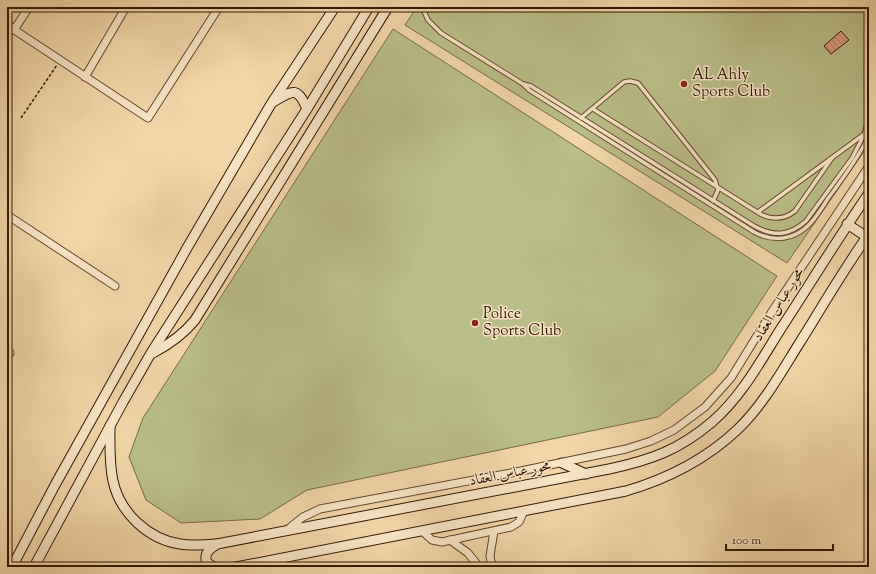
<svg xmlns="http://www.w3.org/2000/svg" width="876" height="574" font-family="'Sorts Mill Goudy',Amiri,serif">
  <defs>
    <pattern id="building-back-hatch" width="6" height="6" patternUnits="userSpaceOnUse"><rect width="6" height="6" fill="#de9b7e"/><path d="M-1 5l2 2M0 0l6 6M5-1l2 2" fill="none" stroke="#b57d65"/></pattern>
  </defs>
  <rect width="100%" height="100%" fill="#f2d6a8"/>
  <filter id="stains"><feTurbulence type="fractalNoise" baseFrequency=".005" numOctaves="4"/><feColorMatrix values="0 0 0 0 .2 0 0 0 0 .09 0 0 0 0 .02 0 0 0 .5 -.17"/></filter>
  <radialGradient id="worn" r=".72"><stop offset=".6" stop-color="#630" stop-opacity="0"/><stop offset="1" stop-color="#630" stop-opacity=".3"/></radialGradient>
  <g fill="#babe88" stroke="#766b46">
    <polygon points="417,7 869,7 869,144 787,263 405,25"/>
    <polygon points="393,29 777,276 715,371 658,417 307,490 260,519 181,523 146,500 129,457 143,418"/>
  </g>
  <polygon fill="url(#building-back-hatch)" stroke="#331805" points="841,31 849,40 831,54 824,46"/>
  <g fill="none" stroke-linecap="round" stroke-linejoin="round">
    <defs>
      <g id="lane">
        <path d="M 422,7 L 428,20 L 441,33 L 523,84 L 531,86 L 754,226 C 774,237 789,236 806,221 L 852,158 L 864,135 L 869,117"/>
        <path d="M 523,84 L 529,90 L 754,232 C 768,240 786,241 800,232 C 813,224 821,209 829,197 C 844,177 858,158 869,136"/>
        <path d="M 593,109 L 762,215 C 774,220 785,219 795,211 L 832,158"/>
        <polyline points="581,118 624,82 630,81 638,83 715,180 718,190 713,201"/>
        <polyline points="758,212 863,135"/>
      </g>
      <g id="street">
        <polyline points="7,25 148,118 219,7"/>
        <polyline points="14,30 29,7"/>
        <polyline points="85,77 126,7"/>
        <polyline points="7,215 115,286"/>
        <polyline points="7,352 10,353"/>
        <polyline points="287,530 303,517 320,509 516,472 626,449 651,441 674,430 705,407 731,378 771,313 869,166"/>
        <polyline points="422,531 432,540 442,542 511,527 519,522 524,511"/>
        <polyline points="450,540 468,553 479,567"/>
        <polyline points="492,567 490,556 494,531"/>
      </g>
      <g id="secondary">
        <path d="M 273,102 C 292,91 297,85 307,109"/>
        <polyline points="847,224 867,237"/>
        <path d="M 153,353 C 170,344 183,335 195,320 L 388,7"/>
        <path d="M 110,426 C 110,444 109,463 113,481 C 120,513 148,539 180,544 C 192,546 204,545 217,544 L 609,469 C 651,460 679,450 712,422 C 741,397 760,362 780,330 C 810,284 838,238 869,193"/>
        <polyline points="562,463 586,474"/>
        <polyline points="12,567 55,485 187,248 271,104 335,7"/>
        <polyline points="34,567 123,402 151,353 307,109 369,7"/>
        <path d="M 214,567 L 207,563 C 203,553 210,549 217,544"/>
        <path d="M 236,567 L 626,491 C 667,479 705,460 737,430 C 762,406 779,376 797,347 C 821,309 843,270 869,234"/>
      </g>
    </defs>
    <use href="#lane" stroke="#63482e" stroke-width="5.5"/>
    <use href="#street" stroke="#63482e" stroke-width="9"/>
    <use href="#secondary" stroke="#331805" stroke-width="11"/>
    <polyline stroke="#331805" stroke-width="1.5" stroke-dasharray="3 2" stroke-linecap="butt" points="21,118 57,65"/>
    <use href="#lane" stroke="#f7e4c6" stroke-width="3.5"/>
    <use href="#street" stroke="#f7e4c6" stroke-width="7"/>
    <use href="#secondary" stroke="#f7e4c6" stroke-width="9"/>
  </g>
  <g fill="#8f2418" stroke="#f7e4c6" stroke-width="1.5">
    <circle cx="684" cy="84" r="4"/>
    <circle cx="475" cy="323" r="4"/>
  </g>
  <g text-anchor="middle" dominant-baseline="central" stroke-width="3" stroke-linejoin="round" paint-order="stroke">
    <g font-size="15" fill="#331805" stroke="#f7e4c6" text-anchor="start">
      <text x="692" y="75">AL Ahly<tspan x="692" dy="17">Sports Club</tspan></text>
      <text x="483" y="314">Police<tspan x="483" dy="17">Sports Club</tspan></text>
    </g>
    <g font-size="15" fill="#331805" stroke="#f7e4c6">
      <text transform="translate(779 305) rotate(-58)">محور عباس العقاد</text>
      <text transform="translate(510 474) rotate(-11)">محور عباس العقاد</text>
    </g>
  </g>
  <rect width="876" height="574" fill="none" stroke="#f2d6a8" stroke-width="24"/>
  <rect x="8" y="8" width="860" height="558" fill="none" stroke="#331805" stroke-width="2"/>
  <rect x="12" y="12" width="852" height="550" fill="none" stroke="#331805"/>
  <path d="M726 544v6h107v-6" fill="none" stroke="#331805" stroke-width="2"/>
  <text x="732" y="544" font-size="12" fill="#331805" stroke="#f7e4c6" stroke-width="3" paint-order="stroke">100 m</text>
  <rect width="100%" height="100%" filter="url(#stains)"/>
  <rect width="100%" height="100%" fill="url(#worn)"/>
</svg>
